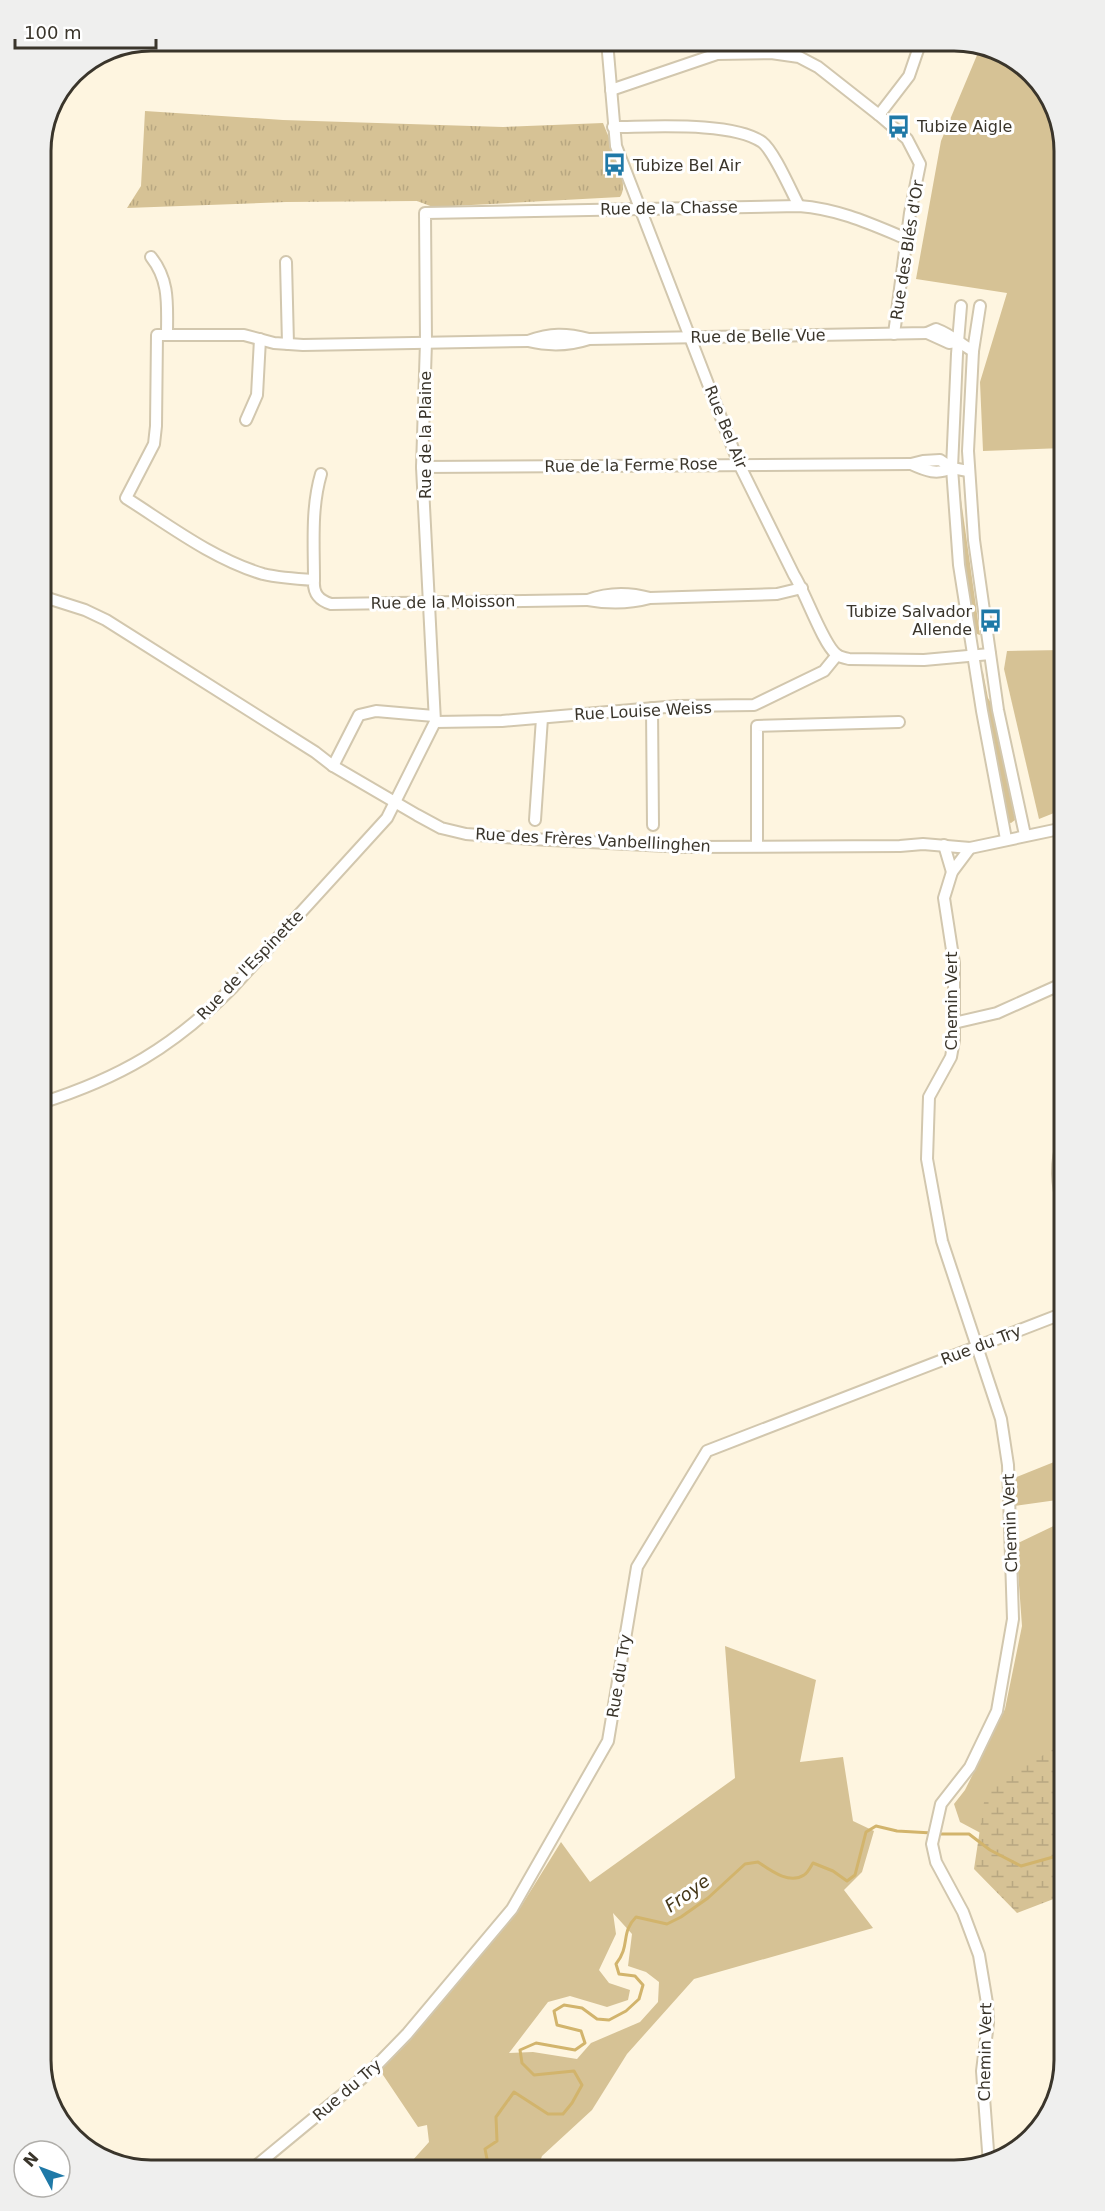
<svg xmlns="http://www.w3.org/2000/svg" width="1105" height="2211" font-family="'DejaVu Sans',sans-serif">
  <defs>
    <pattern id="wetland-marsh" width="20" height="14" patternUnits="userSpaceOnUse" patternTransform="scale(1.5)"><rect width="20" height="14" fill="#d6c295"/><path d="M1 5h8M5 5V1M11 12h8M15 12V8" fill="none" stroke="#b8a781"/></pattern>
    <pattern id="park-tufts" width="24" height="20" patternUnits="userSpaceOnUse" patternTransform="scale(1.5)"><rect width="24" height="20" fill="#d6c295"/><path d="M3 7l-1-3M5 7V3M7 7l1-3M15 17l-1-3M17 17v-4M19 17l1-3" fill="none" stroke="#b8a781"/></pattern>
  </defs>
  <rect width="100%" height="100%" fill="#fef5e0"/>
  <g fill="#d6c295" fill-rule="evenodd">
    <polygon points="980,48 1021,63 1056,109 1064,151 1064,448 983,451 980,382 1007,293 916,279 941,141"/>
    <polygon points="955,476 958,478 980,635 974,633 962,557"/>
    <polygon points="1064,650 1064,809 1039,819 1004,669 1007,651"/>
    <polygon points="980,669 983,672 988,698 995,710 1015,820 1011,823 1008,822"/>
    <polygon points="1064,1458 1064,1499 1014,1506 1014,1478"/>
    <polygon points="1064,1521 1064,1842 990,1838 960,1822 954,1804 965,1790 1005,1709 1022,1626 1016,1544"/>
    <path d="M 725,1646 L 816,1680 L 800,1762 L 843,1757 L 853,1821 L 874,1831 L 862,1872 L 844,1890 L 873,1928 L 694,1979 L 627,2054 L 592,2110 L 542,2156 L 537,2170 L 404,2170 L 429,2142 L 427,2125 L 418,2127 L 379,2069 L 407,2043 L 520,1908 L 561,1842 L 590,1882 L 735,1778 ZM 613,1913 L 632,1934 L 628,1966 L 646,1972 L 659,1982 L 658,2002 L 640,2022 L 591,2043 L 577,2059 L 533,2052 L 509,2053 L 548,2002 L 570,1996 L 607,2007 L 628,2000 L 630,1990 L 609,1983 L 599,1970 L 616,1934 Z"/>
  </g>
  <polygon fill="url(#wetland-marsh)" points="1064,1739 1064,1895 1017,1913 974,1869 986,1789 1062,1744"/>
  <path fill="url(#park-tufts)" d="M 145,111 L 283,120 L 503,127 L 603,123 C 609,139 631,183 620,197 L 433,207 L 417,201 L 286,202 L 127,208 L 141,186 Z"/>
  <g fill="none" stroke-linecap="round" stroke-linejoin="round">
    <g stroke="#d2b46c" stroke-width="3">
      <polyline points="938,1834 969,1834 990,1850 1021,1866 1064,1854"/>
      <path d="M 495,2170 L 488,2164 L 485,2149 L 497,2141 L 496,2117 L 514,2092 L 548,2114 L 563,2114 L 572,2103 L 582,2085 L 574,2071 L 534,2075 L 522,2063 L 520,2050 L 536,2043 L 575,2050 L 585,2043 L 581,2031 L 557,2025 L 554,2011 L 564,2005 L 582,2008 L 597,2019 L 609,2020 L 626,2011 L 639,1999 L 643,1985 L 635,1976 L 619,1974 L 616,1964 C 631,1945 620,1933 636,1917 L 667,1924 L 681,1917 L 708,1898 L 745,1864 L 758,1862 C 770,1870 789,1885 804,1875 C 808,1873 811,1866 813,1863 L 833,1871 L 847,1881 L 855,1875 L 866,1832 L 876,1826 L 897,1831 L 932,1833"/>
    </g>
    <defs>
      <g id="minor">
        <path d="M 607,41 L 616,146 L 739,464 L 794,575 C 805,592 823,644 836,654 C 839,657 844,658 849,659 L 924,660 L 990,654"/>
        <polyline points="715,41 717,54"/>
        <polyline points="611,90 717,54 771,53 799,57 818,67 879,115 907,139 920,164 910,213 894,334"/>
        <polyline points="879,115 909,76 921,41"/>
        <path d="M 613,127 C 650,127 732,121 762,142 C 774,151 791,191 799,206"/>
        <path d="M 151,257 C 170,281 167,305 167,335"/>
        <polyline points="286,262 288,344"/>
        <polyline points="961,306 957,354 952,468 959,565 982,711 1006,839"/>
        <polyline points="980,306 973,351 968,451 974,540 998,710 1025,835"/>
        <polyline points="927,333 949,343 957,342"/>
        <path d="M 589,339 C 568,346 549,346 528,341 C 551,333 565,333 589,339 L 927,333 L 936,329 C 952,335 959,343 973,351"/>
        <path d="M 528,341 L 303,345 L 274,343 L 244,335 L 157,335 L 156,426 L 154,444 L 126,498 C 170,526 213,559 263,574 C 280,578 297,579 314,580 C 313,593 318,600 331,604 L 588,600"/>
        <polyline points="246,420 257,395 260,339"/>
        <polyline points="422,467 911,464"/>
        <path d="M 952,468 C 937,475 926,471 911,464 L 923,461 L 940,460 L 952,468 L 968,471"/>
        <path d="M 314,580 C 314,544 311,508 321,474"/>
        <polyline points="41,596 85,610 106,620 315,752 333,766 417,815 441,828 466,834 531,839 685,847 900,846 923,844 970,848 1064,828"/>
        <path d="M 650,598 C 628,592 609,592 588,600 C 610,604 628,604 650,598 L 777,594 L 802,588"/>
        <polyline points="652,708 653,825"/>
        <polyline points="435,722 502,721 678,706 754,705 824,671 837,655"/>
        <polyline points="333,766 359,715 376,711 434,716"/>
        <polyline points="535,820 542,718"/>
        <polyline points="944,845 952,872"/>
        <polyline points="757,846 757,726 899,722"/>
        <polyline points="970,848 952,872 944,898 954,963 954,1040 951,1057 929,1097 927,1159 942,1241 1001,1419 1008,1465 1013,1619 997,1711 970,1767 941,1804 932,1844 936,1862 963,1912 979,1955 987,2003 988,2023 982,2071 989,2164"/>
        <polyline points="954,1023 997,1013 1064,983"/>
        <path d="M 41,1103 C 120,1078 173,1047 232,988 L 387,818 L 435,722 L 422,467 L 426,342 L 425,213 L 799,206 C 839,209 871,224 907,239"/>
        <path d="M 1064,1211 C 1057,1182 1055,1165 1064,1137"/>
        <polyline points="251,2170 372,2070 407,2034 512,1909 608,1741 637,1567 707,1451 1064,1313"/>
      </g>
    </defs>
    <use href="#minor" stroke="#d2c7ae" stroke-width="14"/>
    <use href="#minor" stroke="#fff" stroke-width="10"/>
  </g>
  <defs>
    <symbol id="bus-bare" viewBox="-9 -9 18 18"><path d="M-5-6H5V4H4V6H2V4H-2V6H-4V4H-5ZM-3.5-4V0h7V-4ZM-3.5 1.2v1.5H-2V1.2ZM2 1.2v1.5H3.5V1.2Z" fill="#1f79a7" stroke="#fff" stroke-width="2.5" paint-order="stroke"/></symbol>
  </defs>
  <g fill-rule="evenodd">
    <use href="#bus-bare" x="882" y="110" width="33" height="33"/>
    <use href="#bus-bare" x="598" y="148" width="33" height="33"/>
    <use href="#bus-bare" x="974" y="604" width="33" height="33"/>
  </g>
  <g text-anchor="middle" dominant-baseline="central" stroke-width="6" stroke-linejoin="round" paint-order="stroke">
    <g font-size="16" fill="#3a352b" stroke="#fff" text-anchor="start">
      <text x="917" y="126">Tubize Aigle</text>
      <text x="633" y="165">Tubize Bel Air</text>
      <text x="972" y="611" text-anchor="end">Tubize Salvador<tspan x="972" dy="18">Allende</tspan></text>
    </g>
    <g font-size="16" fill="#3a352b" stroke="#fff">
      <text transform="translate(669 208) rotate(-1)">Rue de la Chasse</text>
      <text transform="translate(907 250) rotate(-81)">Rue des Blés d'Or</text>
      <text transform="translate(758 336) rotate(-1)">Rue de Belle Vue</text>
      <text transform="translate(726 427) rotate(68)">Rue Bel Air</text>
      <text transform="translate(425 435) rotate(-90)">Rue de la Plaine</text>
      <text transform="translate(631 465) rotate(-1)">Rue de la Ferme Rose</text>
      <text transform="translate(443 602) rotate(-1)">Rue de la Moisson</text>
      <text transform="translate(643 711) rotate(-3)">Rue Louise Weiss</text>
      <text transform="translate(593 840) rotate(3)">Rue des Frères Vanbellinghen</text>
      <text transform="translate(250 965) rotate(-46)">Rue de l'Espinette</text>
      <text transform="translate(951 1001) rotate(-90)">Chemin Vert</text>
      <text transform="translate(981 1345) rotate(-21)">Rue du Try</text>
      <text transform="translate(1010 1523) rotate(-92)">Chemin Vert</text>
      <text transform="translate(619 1676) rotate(-81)">Rue du Try</text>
      <text transform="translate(985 2052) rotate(-89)">Chemin Vert</text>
      <text transform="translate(347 2090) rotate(-41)">Rue du Try</text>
    </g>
    <g font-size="18" font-style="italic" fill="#453718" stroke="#fff">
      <text transform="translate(687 1893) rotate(-36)">Froye</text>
    </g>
  </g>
  <path d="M0 0H1105V2211H0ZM151 51H954A100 100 0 0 1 1054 151V2060A100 100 0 0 1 954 2160H151A100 100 0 0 1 51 2060V151A100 100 0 0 1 151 51Z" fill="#efefee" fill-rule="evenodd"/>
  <path fill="none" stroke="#3a352b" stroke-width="3" d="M151 51H954A100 100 0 0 1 1054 151V2060A100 100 0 0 1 954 2160H151A100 100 0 0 1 51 2060V151A100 100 0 0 1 151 51Z"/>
  <g transform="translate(42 2169) rotate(311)"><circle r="28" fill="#ffffff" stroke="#b0aeaa" stroke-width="1.5"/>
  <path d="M0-4.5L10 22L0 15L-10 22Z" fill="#1f79a7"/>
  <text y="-9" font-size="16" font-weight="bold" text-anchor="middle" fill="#3a352b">N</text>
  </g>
  <path d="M15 39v9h141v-9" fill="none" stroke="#3a352b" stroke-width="3"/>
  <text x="24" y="39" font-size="18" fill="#3a352b" stroke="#ffffff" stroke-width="4.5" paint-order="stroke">100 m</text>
</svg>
